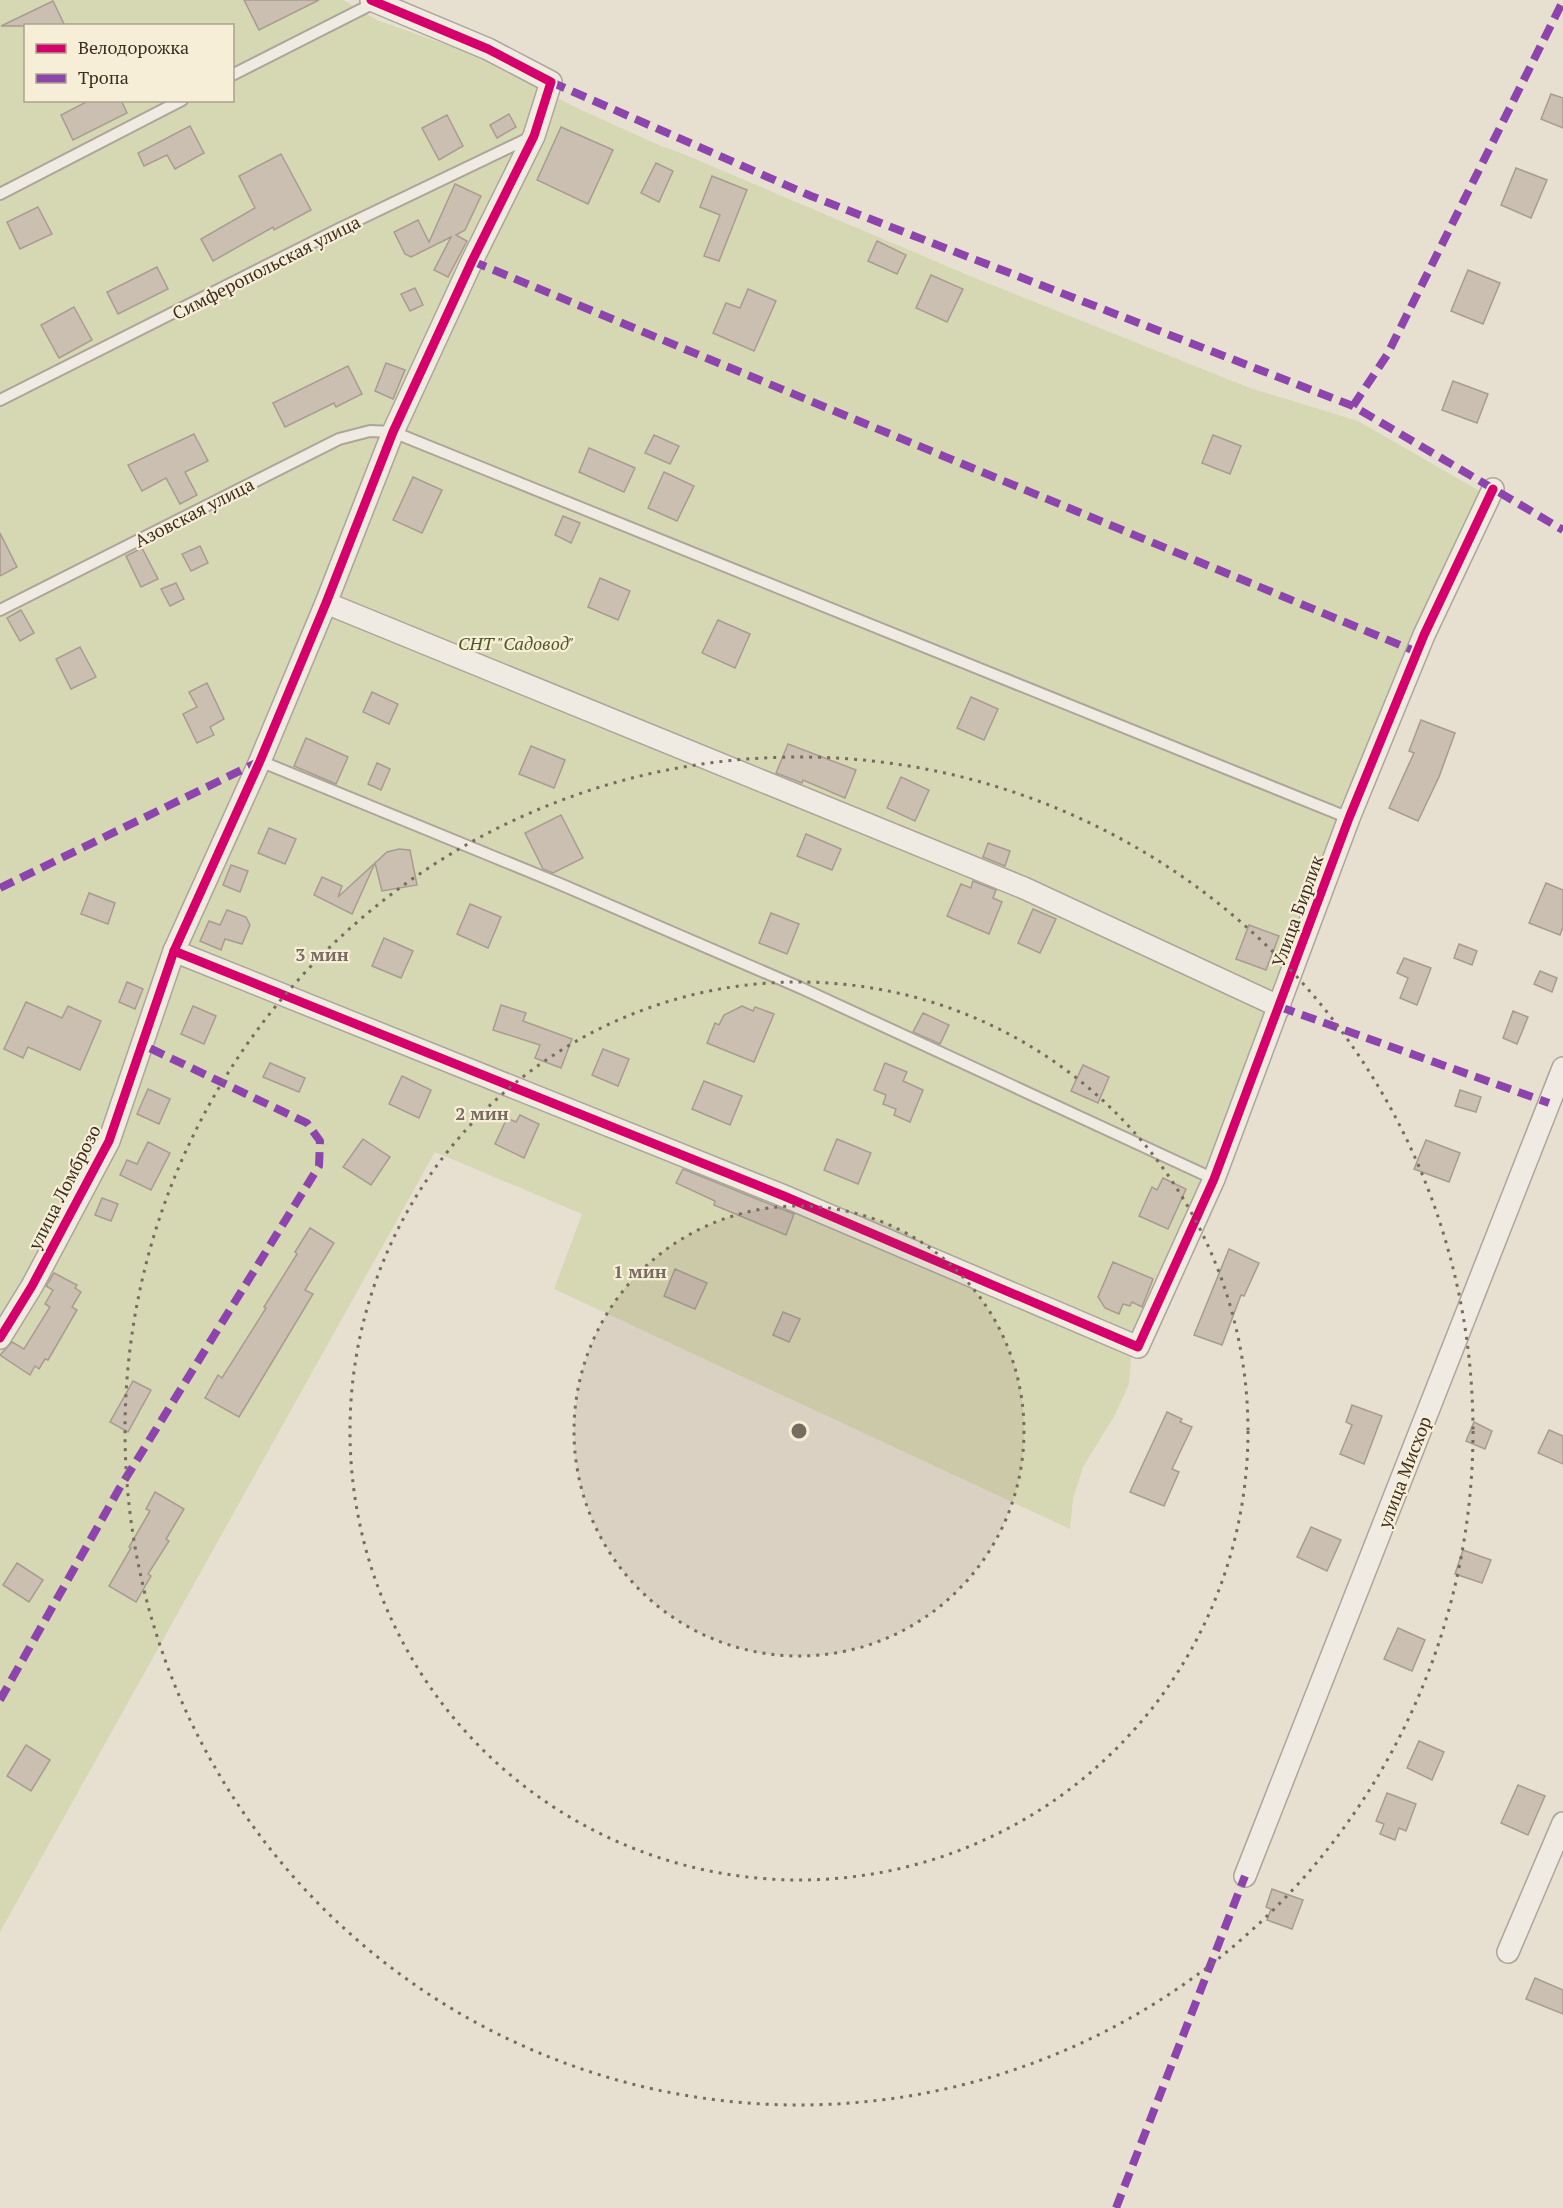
<svg xmlns="http://www.w3.org/2000/svg" width="1563" height="2208" font-family="'PT Serif',serif">
  <rect width="100%" height="100%" fill="#e7e0d1"/>
  <path fill="#d6d7b3" fill-rule="evenodd" d="M 0,0 L 343,0 L 377,20 L 472,54 L 577,108 L 661,146 L 681,153 L 970,276 L 1250,388 L 1358,421 L 1483,493 L 1338,823 L 1200,1185 L 1133,1330 L 1129,1384 L 1115,1415 L 1083,1467 L 1073,1499 L 1070,1529 L 554,1289 L 582,1214 L 435,1152 L 0,1932 ZM 26,26 L 232,26 L 232,100 L 26,100 Z"/>
  <g fill="#cbbfb2" stroke="#a89c90" stroke-width="1.5">
    <polygon points="244,0 319,0 259,30"/>
    <polygon points="53,1 65,26 1,26"/>
    <polygon points="1551,94 1563,98 1563,128 1541,119"/>
    <polygon points="90,100 121,100 127,113 73,140 61,115"/>
    <polygon points="509,114 516,127 497,138 490,125"/>
    <polygon points="447,115 463,146 439,160 422,128"/>
    <polygon points="190,126 204,153 175,169 167,155 144,166 138,153"/>
    <polygon points="561,127 613,150 588,204 537,180"/>
    <polygon points="281,154 311,210 274,230 273,227 213,261 201,239 255,208 239,176"/>
    <polygon points="656,163 673,171 659,202 641,193"/>
    <polygon points="1516,168 1547,180 1531,218 1501,205"/>
    <polygon points="712,176 747,190 719,261 704,256 720,215 700,207"/>
    <polygon points="455,184 481,196 465,230 456,235 467,241 448,277 434,270 451,237 411,257 405,254 394,232 418,220 429,242"/>
    <polygon points="38,207 52,234 20,249 7,222"/>
    <polygon points="877,241 906,255 897,274 868,261"/>
    <polygon points="157,267 168,289 118,314 107,292"/>
    <polygon points="1468,270 1500,283 1483,324 1451,311"/>
    <polygon points="931,275 963,289 947,322 916,308"/>
    <polygon points="415,288 423,305 410,311 401,294"/>
    <polygon points="748,289 776,301 754,351 713,333 726,303 740,308"/>
    <polygon points="74,307 92,340 59,358 41,325"/>
    <polygon points="386,363 405,370 393,399 375,391"/>
    <polygon points="348,366 362,394 336,407 334,403 285,427 273,403"/>
    <polygon points="1453,381 1488,394 1477,423 1442,410"/>
    <polygon points="194,434 208,461 185,472 197,495 180,504 166,478 142,491 128,465"/>
    <polygon points="654,435 679,446 670,464 645,453"/>
    <polygon points="1213,435 1241,446 1230,474 1202,463"/>
    <polygon points="589,448 635,468 624,492 579,472"/>
    <polygon points="664,472 694,486 677,521 648,508"/>
    <polygon points="413,477 442,490 422,533 393,520"/>
    <polygon points="563,516 580,523 571,543 555,535"/>
    <polygon points="0,533 17,567 0,576"/>
    <polygon points="200,546 208,563 191,571 182,554"/>
    <polygon points="142,548 158,579 141,587 126,556"/>
    <polygon points="600,578 630,591 618,620 588,607"/>
    <polygon points="176,583 184,599 170,606 161,589"/>
    <polygon points="21,610 34,633 20,641 7,618"/>
    <polygon points="718,620 750,634 735,668 702,653"/>
    <polygon points="80,647 96,677 71,689 56,659"/>
    <polygon points="207,683 224,719 210,727 214,735 197,743 183,714 197,707 189,692"/>
    <polygon points="372,692 398,704 389,724 363,712"/>
    <polygon points="971,697 998,709 984,740 957,728"/>
    <polygon points="1421,720 1455,733 1439,777 1418,821 1389,808 1414,753 1409,751"/>
    <polygon points="306,738 348,757 336,784 294,766"/>
    <polygon points="788,744 856,770 845,798 803,780 802,783 776,773"/>
    <polygon points="531,746 565,760 554,788 519,774"/>
    <polygon points="377,763 390,769 381,790 368,784"/>
    <polygon points="901,777 929,790 915,821 887,808"/>
    <polygon points="561,815 583,858 553,873 543,869 525,833"/>
    <polygon points="269,828 296,839 285,864 258,853"/>
    <polygon points="806,834 841,849 832,870 797,856"/>
    <polygon points="988,843 1010,851 1005,866 983,857"/>
    <polygon points="399,849 410,850 417,885 382,891 375,863 352,914 314,895 322,877 342,886 338,897 387,852"/>
    <polygon points="231,865 248,871 240,892 223,885"/>
    <polygon points="973,881 996,890 993,898 1002,902 989,934 947,916 961,884 971,888"/>
    <polygon points="1546,883 1563,890 1563,927 1560,935 1529,923"/>
    <polygon points="89,893 115,903 108,924 81,914"/>
    <polygon points="470,904 501,917 488,948 457,934"/>
    <polygon points="1033,909 1056,919 1040,953 1018,943"/>
    <polygon points="227,910 246,917 250,925 242,944 225,939 221,950 200,941 209,921 220,925"/>
    <polygon points="771,913 799,924 787,954 759,943"/>
    <polygon points="1249,925 1279,936 1266,970 1236,959"/>
    <polygon points="384,938 413,951 401,978 372,966"/>
    <polygon points="1459,944 1477,951 1472,965 1454,958"/>
    <polygon points="1404,958 1431,968 1417,1005 1400,998 1408,978 1397,973"/>
    <polygon points="1540,971 1557,978 1552,992 1534,984"/>
    <polygon points="127,982 143,989 135,1009 119,1002"/>
    <polygon points="26,1002 62,1018 68,1006 101,1021 80,1070 28,1047 23,1058 4,1049"/>
    <polygon points="501,1005 526,1013 523,1021 572,1039 561,1068 535,1058 540,1045 493,1030"/>
    <polygon points="193,1006 216,1016 204,1044 181,1034"/>
    <polygon points="742,1006 753,1011 755,1007 774,1014 754,1062 707,1043 715,1023 719,1025 724,1015"/>
    <polygon points="1513,1011 1528,1017 1517,1044 1503,1038"/>
    <polygon points="923,1013 949,1025 940,1044 913,1032"/>
    <polygon points="603,1049 629,1059 618,1086 592,1075"/>
    <polygon points="270,1063 305,1078 299,1092 263,1077"/>
    <polygon points="885,1063 907,1072 903,1081 923,1090 910,1122 894,1115 896,1109 883,1104 886,1095 874,1090"/>
    <polygon points="1083,1065 1109,1077 1098,1103 1071,1091"/>
    <polygon points="402,1076 431,1090 419,1118 389,1104"/>
    <polygon points="704,1081 742,1096 730,1125 692,1109"/>
    <polygon points="148,1089 170,1099 159,1124 137,1114"/>
    <polygon points="1460,1090 1481,1097 1476,1112 1455,1106"/>
    <polygon points="520,1115 539,1124 524,1158 495,1144 507,1118 516,1122"/>
    <polygon points="363,1139 390,1157 371,1185 343,1167"/>
    <polygon points="837,1139 871,1153 858,1184 824,1170"/>
    <polygon points="1426,1140 1460,1153 1449,1182 1414,1169"/>
    <polygon points="148,1142 170,1153 151,1190 120,1175 127,1160 137,1164"/>
    <polygon points="683,1169 794,1214 786,1235 714,1205 715,1201 676,1183"/>
    <polygon points="1163,1178 1186,1189 1168,1229 1139,1216 1152,1187 1157,1190"/>
    <polygon points="102,1198 118,1204 111,1221 95,1215"/>
    <polygon points="310,1228 334,1243 305,1290 313,1294 239,1417 205,1398 218,1375 222,1378 266,1308 264,1307 297,1254 295,1252"/>
    <polygon points="1229,1249 1259,1263 1244,1296 1241,1295 1222,1345 1194,1335"/>
    <polygon points="1113,1262 1153,1279 1142,1307 1132,1302 1130,1306 1123,1304 1119,1314 1105,1308 1098,1297"/>
    <polygon points="675,1269 707,1283 695,1309 664,1296"/>
    <polygon points="54,1273 77,1285 75,1288 81,1292 72,1307 77,1310 48,1360 45,1359 39,1369 35,1366 30,1375 0,1355 12,1342 24,1349 50,1307 45,1304 53,1290 46,1286"/>
    <polygon points="783,1312 800,1319 789,1342 773,1335"/>
    <polygon points="133,1381 151,1390 128,1432 110,1422"/>
    <polygon points="1352,1405 1382,1416 1364,1464 1340,1454 1352,1425 1346,1422"/>
    <polygon points="1167,1412 1182,1419 1180,1422 1192,1427 1172,1469 1179,1472 1164,1506 1130,1492"/>
    <polygon points="1474,1422 1492,1431 1485,1449 1466,1441"/>
    <polygon points="1549,1430 1563,1436 1563,1464 1538,1453"/>
    <polygon points="155,1492 184,1509 166,1539 169,1541 148,1574 151,1576 136,1602 109,1586 131,1548 129,1547 150,1511 146,1509"/>
    <polygon points="1311,1527 1341,1540 1327,1571 1297,1557"/>
    <polygon points="1463,1550 1491,1560 1482,1583 1455,1574"/>
    <polygon points="17,1563 43,1580 29,1602 3,1585"/>
    <polygon points="1398,1628 1425,1640 1412,1671 1384,1659"/>
    <polygon points="1419,1741 1444,1752 1432,1780 1407,1768"/>
    <polygon points="26,1745 50,1760 31,1791 7,1776"/>
    <polygon points="1518,1785 1545,1796 1528,1835 1501,1823"/>
    <polygon points="1387,1793 1416,1804 1406,1831 1399,1828 1395,1840 1380,1834 1384,1824 1376,1821"/>
    <polygon points="1272,1889 1303,1900 1292,1929 1267,1920 1271,1909 1266,1907"/>
    <polygon points="1535,1978 1563,1990 1563,2014 1526,1999"/>
  </g>
  <g fill="none" stroke-linecap="round" stroke-linejoin="round">
    <defs>
      <g id="lane">
        <polyline points="232,75 376,2"/>
        <polyline points="0,194 182,100"/>
        <polyline points="0,400 339,229 531,137"/>
        <polyline points="0,610 339,439 370,431 393,432 1349,818"/>
        <polyline points="260,761 560,884 801,988 1214,1179"/>
      </g>
      <g id="street">
        <polyline points="326,603 1024,888 1280,1007"/>
        <polyline points="174,951 784,1196 1138,1347 1214,1179 1349,818 1424,635 1493,489"/>
        <polyline points="0,1338 32,1286 109,1141 174,951 260,761 326,603 393,432 472,261 534,136 551,82 488,49 371,0"/>
        <polyline points="1245,1876 1563,1068"/>
        <polyline points="1508,1952 1563,1823"/>
      </g>
    </defs>
    <use href="#lane" stroke="#ada599" stroke-width="14"/>
    <use href="#street" stroke="#ada599" stroke-width="24"/>
    <use href="#lane" stroke="#efebe3" stroke-width="10"/>
    <use href="#street" stroke="#efebe3" stroke-width="21"/>
    <g stroke="#8e44ad" stroke-width="8" stroke-dasharray="15 8" stroke-linecap="butt">
      <polyline points="551,82 811,196 1353,406 1563,530"/>
      <polyline points="472,261 1417,652"/>
      <polyline points="1353,406 1387,355 1563,1"/>
      <polyline points="0,888 260,761"/>
      <polyline points="1280,1007 1549,1103"/>
      <polyline points="0,1700 119,1489 319,1166 320,1141 307,1123 141,1044"/>
      <polyline points="1116,2208 1245,1876"/>
    </g>
    <defs>
      <g id="cycleway">
        <polyline points="174,951 784,1196 1138,1347 1214,1179 1349,818 1424,635 1493,489"/>
        <polyline points="0,1338 32,1286 109,1141 174,951 260,761 326,603 393,432 472,261 534,136 551,82 488,49 371,0"/>
      </g>
    </defs>
    <use href="#cycleway" stroke="#f7eed8" stroke-width="13"/>
    <use href="#cycleway" stroke="#d6006c" stroke-width="9"/>
  </g>
  <circle cx="799" cy="1431" r="225" fill="#786c5e" fill-opacity=".12"/>
  <g fill="none" stroke="#786c5e" stroke-width="3" stroke-dasharray="3 6">
    <circle cx="799" cy="1431" r="225"/>
    <circle cx="799" cy="1431" r="449"/>
    <circle cx="799" cy="1431" r="674"/>
  </g>
  <g text-anchor="middle" dominant-baseline="central" stroke-width="4.5" stroke-linejoin="round" paint-order="stroke">
    <g font-size="18" fill="#3d2e20" stroke="#f7eed8">
      <text transform="translate(266 267) rotate(-27)">Симферопольская улица</text>
      <text transform="translate(194 512) rotate(-27)">Азовская улица</text>
      <text transform="translate(1297 911) rotate(-70)">Улица Бирлик</text>
      <text transform="translate(64 1187) rotate(-63)">улица Ломброзо</text>
      <text transform="translate(1404 1472) rotate(-69)">улица Мисхор</text>
    </g>
    <g font-size="18" font-style="italic" fill="#4d5a26" stroke="#f7eed8">
      <text x="516" y="643">СНТ "Садовод"</text>
    </g>
  </g>
  <circle cx="799" cy="1431" r="9" fill="#786c5e" stroke="#f7eed8" stroke-width="3"/>
  <g font-size="18" text-anchor="middle" font-weight="bold" fill="#786c5e" stroke="#f7eed8" stroke-width="4.5" stroke-linejoin="round" paint-order="stroke">
    <text x="322" y="961">3 мин</text>
    <text x="482" y="1120">2 мин</text>
    <text x="640" y="1278">1 мин</text>
  </g>
  <rect x="24" y="24" width="210" height="78" fill="#f7eed8" stroke="#ada18e" stroke-width="1.5"/>
  <rect x="36" y="44" width="30" height="9" fill="#d6006c" stroke="#ada18e" stroke-width="1.5"/>
  <text x="78" y="54" font-size="18" fill="#3d2e20">Велодорожка</text>
  <rect x="36" y="74" width="30" height="9" fill="#8e44ad" stroke="#ada18e" stroke-width="1.5"/>
  <text x="78" y="84" font-size="18" fill="#3d2e20">Тропа</text>
</svg>
